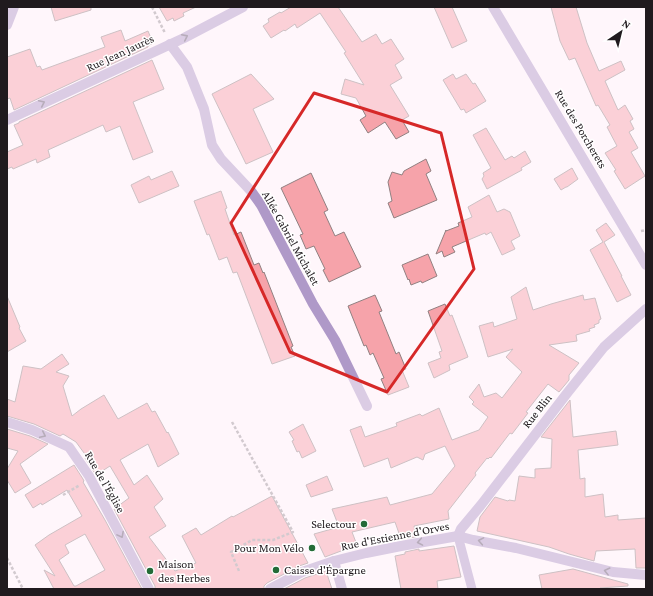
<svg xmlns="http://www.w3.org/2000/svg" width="653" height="596" font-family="'Crimson Pro',serif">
  <rect width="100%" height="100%" fill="#fff6fb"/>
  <g fill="#f6a3aa" stroke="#918081" fill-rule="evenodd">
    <polygon points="51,7 91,7 91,10 55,21"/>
    <polygon points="159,7 196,7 183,13 184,16 174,21 173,18 167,21"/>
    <polygon points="291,7 338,7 362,42 376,34 382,44 391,39 404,59 395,65 402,78 390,85 409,116 402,120 409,132 396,139 385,122 368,133 360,120 366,116 356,98 341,94 345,79 364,85 344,53 346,52 320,13 297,28 295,24 285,31 284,30 271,38 263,26 269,22 268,19 280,12 281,13"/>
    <polygon points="434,7 452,7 467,41 452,48"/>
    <polygon points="551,7 576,7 587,43 599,71 621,61 625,70 605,81 618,110 625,105 633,119 630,121 634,129 629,132 638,148 631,152 645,176 625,189 614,171 616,170 605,153 617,146 607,127 610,125 598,105 596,106 575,58 569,60 560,41"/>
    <polygon points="121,30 125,41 148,31 153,43 148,46 148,47 14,110 10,98 7,99 7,57 30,49 37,67 40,66 42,70 105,47 101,37"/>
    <polygon points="152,60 164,89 133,102 153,152 133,160 120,126 106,132 103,125 48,150 50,157 37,163 36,159 13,169 12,167 7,169 7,152 23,145 14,125 19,123 19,122"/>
    <polygon points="251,74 274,99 253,109 273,152 246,164 212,94"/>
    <polygon points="453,74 456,79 466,74 473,84 475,83 486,101 466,113 464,109 461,110 443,80"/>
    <polygon points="486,128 505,160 512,156 514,158 525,151 531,162 521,168 522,170 487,189 482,179 484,176 483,173 491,168 473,135"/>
    <polygon points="426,159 431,171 426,174 437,200 394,218 388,203 392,201 388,182 392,172 402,175 404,171"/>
    <polygon points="572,168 578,179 567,187 566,187 561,190 554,179"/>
    <polygon points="172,171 179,186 139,203 131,185 149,176 151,180"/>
    <polygon points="311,173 328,210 324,212 335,236 344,232 361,267 329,282 323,270 325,269 314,246 306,249 300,235 303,234 281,188"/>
    <polygon points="221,191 227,208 225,209 234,235 241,232 254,265 259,263 263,273 264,272 293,346 291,347 295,356 272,364 237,272 233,273 227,257 219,260 209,234 207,235 194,201"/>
    <polygon points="489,195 497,212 504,209 510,212 520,236 511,241 515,249 502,255 491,232 486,235 485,233 452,247 455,252 444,257 442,251 436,254 446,230 446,231 459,226 458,223 472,217 468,207"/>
    <polygon points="606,223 615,235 604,242 622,276 621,276 631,295 617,302 590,250 603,242 596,230"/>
    <polygon points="428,254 437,276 422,283 421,281 411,285 409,279 408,280 402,265"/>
    <polygon points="526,287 533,310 551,304 583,295 584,300 595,298 601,319 599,320 599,323 594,325 595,327 589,329 590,331 576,335 577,341 549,345 579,363 569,375 569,380 559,392 548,384 526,412 528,413 512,434 510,433 491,458 490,457 488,459 487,458 475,473 476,475 448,511 449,519 414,526 416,537 401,539 395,522 352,532 357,545 325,557 314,534 339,527 332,509 387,497 390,505 432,494 455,466 445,446 425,454 423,460 417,457 391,468 388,458 364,467 350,430 361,426 365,437 397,426 396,423 420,414 422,416 439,408 452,440 479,430 488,417 472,404 474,402 469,397 479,384 484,397 496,393 502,398 522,372 506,357 513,349 488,357 479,326 493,322 494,327 517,319 511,297"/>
    <polygon points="375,295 382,311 379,312 396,354 399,352 406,369 402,370 409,387 388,395 381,379 384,378 373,353 370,355 366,345 364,346 348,306"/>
    <polygon points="7,296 20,327 19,328 26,341 7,352"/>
    <polygon points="445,304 450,316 452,315 468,357 449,365 450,370 434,378 428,363 441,358 439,352 442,351 428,311"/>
    <polygon points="62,354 69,364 56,372 69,376 63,386 72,416 81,409 104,395 118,419 147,403 152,412 155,411 167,433 168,432 179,454 158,467 148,444 120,460 134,485 147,475 163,499 154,507 166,526 149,537 175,571 196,563 182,536 196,528 201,535 232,516 233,517 272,496 308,563 299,566 267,583 264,586 264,589 155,589 155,586 114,509 129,498 110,466 96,475 85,458 87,457 76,442 63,434 60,436 34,424 7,416 7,399 15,402 23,366 41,369"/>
    <polygon points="570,400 573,437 616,431 618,445 578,450 580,479 585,478 585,497 603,494 605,517 618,515 618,520 646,518 646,568 636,568 635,549 596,551 594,561 569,554 549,547 477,531 480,517 495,497 508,501 509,500 515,501 519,476 535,478 535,469 551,468 552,439 541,437"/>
    <polygon points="303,424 316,451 302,458 299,451 297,452 292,441 294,440 289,432"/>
    <polygon points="7,429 30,436 48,444 20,464 31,483 15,493 7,480 7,469 18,451 7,448"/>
    <path d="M 74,465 L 83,479 L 84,481 L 83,482 L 105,520 L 142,589 L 54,589 L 44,570 L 55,576 L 35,545 L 49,535 L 82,516 L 67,490 L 42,505 L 41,503 L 33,508 L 25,495 ZM 85,534 L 105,570 L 76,586 L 74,586 L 59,560 L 69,553 L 65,545 Z"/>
    <polygon points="327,476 333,490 311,497 306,485"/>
    <polygon points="454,546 461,577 437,581 438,589 401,589 395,556 405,554 405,552 419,549 419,551"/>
    <polygon points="573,569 628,584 628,586 600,588 600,589 542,589 539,575"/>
    <polygon points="326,571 332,589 284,589 305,578"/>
  </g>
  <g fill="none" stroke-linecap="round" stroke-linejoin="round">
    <g stroke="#9c9499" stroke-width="2.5" stroke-dasharray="3 2" stroke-linecap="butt">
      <polyline points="152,7 165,33"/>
      <polyline points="641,231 646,230"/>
      <polyline points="232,422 293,532 273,540 252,540 231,552 239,571"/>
      <polyline points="63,495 80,485"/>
      <polyline points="7,558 23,589"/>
    </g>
    <polyline stroke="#af99c8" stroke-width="9" points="458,536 472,589"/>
    <g stroke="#af99c8" stroke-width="10">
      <polyline points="493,7 646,265"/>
      <polyline points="7,25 14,7"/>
      <polyline points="170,44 187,67 204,109 212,145 221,159 251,191 261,205 313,304 335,340 367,406"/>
      <polyline points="7,422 32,430 69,447 89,476 149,589"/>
      <polyline points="458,536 461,529 481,505 568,392 604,347 646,309"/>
      <polyline points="334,561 342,589"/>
      <polyline points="270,589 302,572 334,561 366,553 401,546 458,536 473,540 516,548 613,572 646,575"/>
    </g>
    <polyline stroke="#af99c8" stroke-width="10" points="7,120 184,38 243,7"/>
  </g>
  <defs><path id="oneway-chevron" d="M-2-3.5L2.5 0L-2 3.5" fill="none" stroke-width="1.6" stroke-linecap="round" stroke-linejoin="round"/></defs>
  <g stroke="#60536a">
    <use href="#oneway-chevron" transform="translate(185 37) rotate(-26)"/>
    <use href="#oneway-chevron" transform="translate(42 103) rotate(-25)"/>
    <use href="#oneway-chevron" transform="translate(43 435) rotate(25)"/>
    <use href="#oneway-chevron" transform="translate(121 535) rotate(62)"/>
    <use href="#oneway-chevron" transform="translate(481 541) rotate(-170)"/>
    <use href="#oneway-chevron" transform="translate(420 542) rotate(170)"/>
    <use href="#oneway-chevron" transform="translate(607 571) rotate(-166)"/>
  </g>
  <path d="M0 0H653V596H0ZM 314,93 L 441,133 L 474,269 L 387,392 L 290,352 L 231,223 Z" fill="#fff6fb" fill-opacity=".55" fill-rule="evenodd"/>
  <path fill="none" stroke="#d62828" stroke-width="3" stroke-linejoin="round" d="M 314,93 L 441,133 L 474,269 L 387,392 L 290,352 L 231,223 Z"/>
  <g fill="#236b37" stroke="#fff" stroke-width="1.5">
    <circle cx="364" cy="524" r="4"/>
    <circle cx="312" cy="548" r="4"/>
    <circle cx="276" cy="570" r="4"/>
    <circle cx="150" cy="571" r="4"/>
  </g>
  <g text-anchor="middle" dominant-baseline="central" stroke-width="3" stroke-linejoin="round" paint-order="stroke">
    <g font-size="12" fill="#201a1e" stroke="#fff">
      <text transform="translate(120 53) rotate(-25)">Rue Jean Jaurès</text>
      <text transform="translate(581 129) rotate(59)">Rue des Porcherets</text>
      <text transform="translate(291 238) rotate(61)">Allée Gabriel Michalet</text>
      <text transform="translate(537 411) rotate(-52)">Rue Blin</text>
      <text transform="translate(105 482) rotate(60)">Rue de l'Église</text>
      <text transform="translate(395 536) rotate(-11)">Rue d'Estienne d'Orves</text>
    </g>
    <g font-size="12" fill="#201a1e" stroke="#fff" text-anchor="end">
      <text x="356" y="524">Selectour</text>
      <text x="304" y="548">Pour Mon Vélo</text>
      <text x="158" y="564" text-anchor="start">Maison<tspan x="158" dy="14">des Herbes</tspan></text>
      <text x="284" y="570" text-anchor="start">Caisse d'Épargne</text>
    </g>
  </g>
  <rect width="653" height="596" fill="none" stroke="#201a1e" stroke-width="16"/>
  <g transform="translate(621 32) rotate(35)" stroke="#ffffff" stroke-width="3" paint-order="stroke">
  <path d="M0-3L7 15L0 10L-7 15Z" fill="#201a1e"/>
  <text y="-6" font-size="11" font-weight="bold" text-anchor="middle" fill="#201a1e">N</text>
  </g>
</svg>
